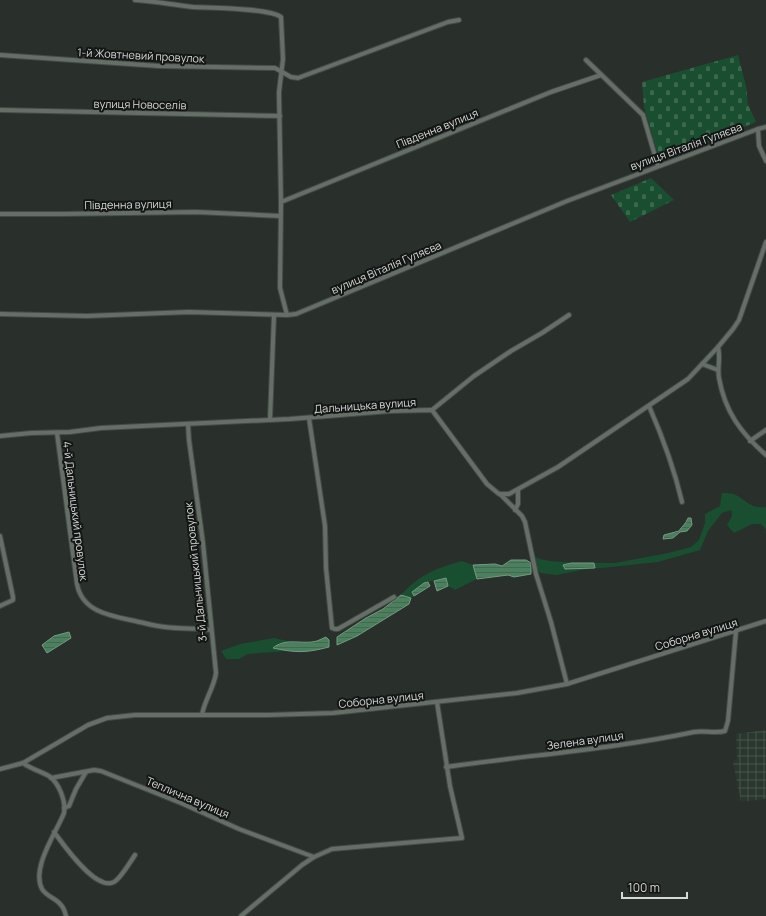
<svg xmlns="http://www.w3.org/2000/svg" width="766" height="916" font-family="Manrope,sans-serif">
  <defs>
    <pattern id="industrial-grid" width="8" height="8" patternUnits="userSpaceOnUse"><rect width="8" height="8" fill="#2a372e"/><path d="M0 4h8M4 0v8" fill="none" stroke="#48534c"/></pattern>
    <pattern id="cemetery-stones" width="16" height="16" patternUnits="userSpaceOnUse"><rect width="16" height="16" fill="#1a4e30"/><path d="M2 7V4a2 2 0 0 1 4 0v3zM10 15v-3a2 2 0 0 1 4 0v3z" fill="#3b674d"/></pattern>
    <pattern id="water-rules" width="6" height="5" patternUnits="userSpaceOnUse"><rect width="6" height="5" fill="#4a805e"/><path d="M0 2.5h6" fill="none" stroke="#466752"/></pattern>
  </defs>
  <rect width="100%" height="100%" fill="#292f2b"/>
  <polygon fill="url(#industrial-grid)" points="766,730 766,799 741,802 733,762 737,758 736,734"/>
  <g fill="#1a4e30">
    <path d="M 722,493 C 727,493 732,493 736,495 C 747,501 751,509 766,507 L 766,530 L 761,524 L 752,524 L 734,533 L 727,525 L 732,516 L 731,510 L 722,513 L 708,531 L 700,550 L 658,562 L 602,568 L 595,568 L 594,563 L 615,563 L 668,553 L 691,547 L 699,540 L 705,523 L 705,514 L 720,506 Z"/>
    <path d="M 535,557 C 544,562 560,561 571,563 L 563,565 L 565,569 L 591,568 L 557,575 L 540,573 L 537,569 Z"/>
    <path d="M 462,561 L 473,565 L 477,579 L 455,590 L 448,586 L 445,578 L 424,583 L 412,592 L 414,596 L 411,598 L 401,595 C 419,575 436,568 462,561 Z"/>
    <polygon points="274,638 292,642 279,643 274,648 286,651 248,654 239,659 226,659 221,651 240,644"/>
  </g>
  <g fill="url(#cemetery-stones)">
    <polygon points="738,55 746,86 748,105 756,122 660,162 644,107 642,82"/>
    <polygon points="651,178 674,200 630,222 611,195"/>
  </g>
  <g fill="url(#water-rules)" stroke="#749b82">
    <path d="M 688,518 L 691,518 L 692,525 L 687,531 L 680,532 L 673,538 L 663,539 L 664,535 L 679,531 C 682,526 686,524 688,518 Z"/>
    <polygon points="511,560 526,560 531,563 531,574 514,577 508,575 477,579 473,565 495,564 502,566"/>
    <polygon points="571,563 594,563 595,568 565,569 563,565"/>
    <polygon points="446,578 448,586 437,591 434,581"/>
    <polygon points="428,582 430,586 414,596 412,592 424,583"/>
    <polygon points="401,595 411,598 409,604 357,636 337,645 337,637 366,618 383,609"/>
    <polygon points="69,632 71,638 47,653 42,645 54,636"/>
    <path d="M 326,637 L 329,640 L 329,647 C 306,653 296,653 273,648 C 286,637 302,645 317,641 C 320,640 323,638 326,637 Z"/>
  </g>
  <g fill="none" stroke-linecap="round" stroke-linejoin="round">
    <defs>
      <g id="minor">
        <path d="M 135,0 C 154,1 173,5 193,7 C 210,8 269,8 281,17 L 283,59 L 279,92 L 281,202 L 280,288 L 287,315"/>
        <polyline points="0,55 159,66 275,68 291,77 298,78 448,22 459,20"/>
        <polyline points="586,60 643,115 658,166"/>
        <polyline points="0,110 280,116"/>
        <polyline points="766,127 758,129 759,146 766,161"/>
        <polyline points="281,202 551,92 601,75"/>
        <polyline points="0,214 62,214 196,212 280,216"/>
        <polyline points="0,314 87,316 189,312 287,315 296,314 567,201 758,129"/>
        <path d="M 718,347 C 721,358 717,367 719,378 C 725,412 741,433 766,455"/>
        <polyline points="702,364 718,370"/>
        <path d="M 649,406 C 663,438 674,468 682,502"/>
        <polyline points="432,410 474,376 511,351 542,333 569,315"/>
        <polyline points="309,418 325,526 326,568 332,628 335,629 338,629 394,597"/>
        <polyline points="270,420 274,315"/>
        <path d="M 188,424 L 189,440 L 203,543 L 216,673 C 214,688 204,701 202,715"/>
        <path d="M 57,433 L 77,584 C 82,612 111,616 135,621 C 145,623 155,626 165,627 C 180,629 196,628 211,630"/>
        <polyline points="0,436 31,433 70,432 101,428 290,419 390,411 432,410 487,484 499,494 509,494 558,467 688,379 718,347 733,329 739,320 766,242"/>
        <polyline points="750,441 766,430"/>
        <polyline points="500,494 522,516 525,522 536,574 551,622 567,684"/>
        <polyline points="515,510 518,504 518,490"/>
        <polyline points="0,536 13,597 13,600 0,606"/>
        <path d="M 23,763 C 31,769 40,771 49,776 C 59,783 66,801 64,813 C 56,833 31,868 42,889 C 47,897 56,898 61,905 C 64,908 65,912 66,916"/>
        <path d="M 446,767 C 529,755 613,749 694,732 C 705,730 714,734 725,731 L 728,721 L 736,631"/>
        <polyline points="0,769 23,763 88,725 107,718 135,715 268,715 333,713 517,693 567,684 766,621"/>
        <polyline points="51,778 94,770 101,771 181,803 239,829 314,857"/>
        <polyline points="64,808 69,806 76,789 86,772"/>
        <path d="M 54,832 C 63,844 96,892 114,882 C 121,878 130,862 135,855"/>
        <polyline points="241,916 302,865 314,857 332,849 462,838 450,786 437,702"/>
      </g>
    </defs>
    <use href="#minor" stroke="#444a46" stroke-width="6"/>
    <use href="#minor" stroke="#666e68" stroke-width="4"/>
  </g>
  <g text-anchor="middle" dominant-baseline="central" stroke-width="4" stroke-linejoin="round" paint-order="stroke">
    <g font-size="11" fill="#d6dad7" stroke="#131614">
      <text transform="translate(141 55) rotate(3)">1-й Жовтневий провулок</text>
      <text transform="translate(140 104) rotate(1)">вулиця Новоселів</text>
      <text transform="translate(437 128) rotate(-22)">Південна вулиця</text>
      <text transform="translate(686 146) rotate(-20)">вулиця Віталія Гуляєва</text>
      <text transform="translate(128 204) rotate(-1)">Південна вулиця</text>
      <text transform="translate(386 267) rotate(-23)">вулиця Віталія Гуляєва</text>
      <text transform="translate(365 405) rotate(-4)">Дальницька вулиця</text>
      <text transform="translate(76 511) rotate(83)">4-й Дальницький провулок</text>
      <text transform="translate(195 572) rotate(-96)">3-й Дальницький провулок</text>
      <text transform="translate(696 634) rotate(-17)">Соборна вулиця</text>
      <text transform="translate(381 699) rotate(-6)">Соборна вулиця</text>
      <text transform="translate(585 740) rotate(-8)">Зелена вулиця</text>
      <text transform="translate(188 797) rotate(23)">Теплична вулиця</text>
    </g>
  </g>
  <path d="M622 892v6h65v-6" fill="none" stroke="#d6dad7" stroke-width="2"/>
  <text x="628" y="892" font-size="12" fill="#d6dad7" stroke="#131614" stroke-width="3" paint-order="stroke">100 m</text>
</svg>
